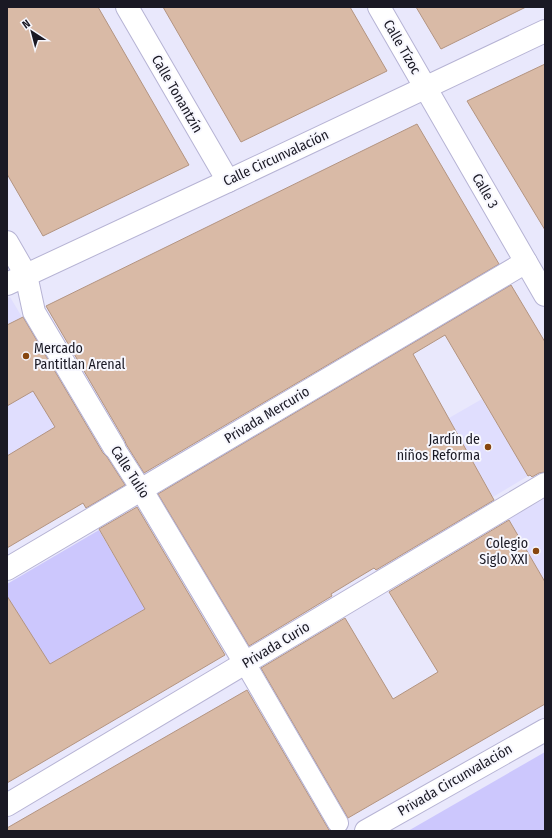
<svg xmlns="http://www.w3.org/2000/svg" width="552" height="838" font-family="'Fira Sans Condensed',sans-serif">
  <rect width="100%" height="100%" fill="#e9e8fc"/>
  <g fill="#e0defe">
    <polygon points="10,297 79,413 7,457 7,298"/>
    <polygon points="482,399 528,476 493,497 449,418"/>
    <polygon points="544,499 545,501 545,582 509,519"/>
  </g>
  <g fill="#ccc7fd">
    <polygon points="99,530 145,609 50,664 7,596 7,584"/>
    <polygon points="545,752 545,831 408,831"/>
  </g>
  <g fill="#d9baa6" stroke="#b39481">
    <polygon points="7,7 98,7 189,165 43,236 7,174"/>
    <polygon points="163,7 350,7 387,71 241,142"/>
    <polygon points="416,7 526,7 441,49"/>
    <polygon points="545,64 545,230 467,101"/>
    <polygon points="417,124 499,264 144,473 126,444 125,441 46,306"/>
    <polygon points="511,285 545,342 545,472 539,473 532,477 530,475 528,476 445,335 413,354 494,500 376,570 374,568 354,580 331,594 332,596 249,646 158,494"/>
    <polygon points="23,317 103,453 107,457 125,485 86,508 83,503 7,548 7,456 55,427 33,391 7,406 7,325"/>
    <polygon points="137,507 225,655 7,783 7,596 50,664 145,609 99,529"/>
    <polygon points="509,520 545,582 545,704 348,818 261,668 345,618 393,699 438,672 389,592"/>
    <polygon points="247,690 329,830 327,831 7,831 7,828"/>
  </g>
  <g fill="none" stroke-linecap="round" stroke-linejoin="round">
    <defs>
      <g id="pedestrian">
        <polyline points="114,447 141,489"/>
        <polyline points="245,663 338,823"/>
      </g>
      <g id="minor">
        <polyline points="127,7 228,181"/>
        <polyline points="379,7 545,295"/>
        <polyline points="7,242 26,275 34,312 114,447"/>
        <polyline points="7,284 228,181 545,31"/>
        <polyline points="141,489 245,663"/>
        <polyline points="7,569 526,262"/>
        <polyline points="7,805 545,484"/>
        <polyline points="366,831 545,730"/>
      </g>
    </defs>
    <use href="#pedestrian" stroke="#b6b3d4" stroke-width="22"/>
    <use href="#minor" stroke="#b6b3d4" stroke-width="24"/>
    <use href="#pedestrian" stroke="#fff" stroke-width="20"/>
    <use href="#minor" stroke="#fff" stroke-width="22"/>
  </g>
  <g fill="#87460f" stroke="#f7f7fe" stroke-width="1.5">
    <circle cx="26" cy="356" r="4"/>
    <circle cx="488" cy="447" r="4"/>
    <circle cx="536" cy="551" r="4"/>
  </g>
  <g text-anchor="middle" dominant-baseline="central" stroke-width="4" stroke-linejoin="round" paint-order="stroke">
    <g font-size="14" fill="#1a1924" stroke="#f7f7fe">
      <text transform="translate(402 47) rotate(60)">Calle Tízoc</text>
      <text transform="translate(177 94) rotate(60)">Calle Tonantzín</text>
      <text transform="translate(276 158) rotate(-25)">Calle Circunvalación</text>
      <text transform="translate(485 191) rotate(60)">Calle 3</text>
      <text transform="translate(267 415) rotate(-31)">Privada Mercurio</text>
      <text transform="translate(130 472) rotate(57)">Calle Tulio</text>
      <text transform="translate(276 645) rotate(-31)">Privada Curio</text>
      <text transform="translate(455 780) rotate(-30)">Privada Circunvalación</text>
    </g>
    <g font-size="14" fill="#1a1924" stroke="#f7f7fe" text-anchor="end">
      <text x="34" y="348" text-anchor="start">Mercado<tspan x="34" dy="16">Pantitlan Arenal</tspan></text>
      <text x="480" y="439">Jardín de<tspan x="480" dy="16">niños Reforma</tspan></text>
      <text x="528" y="543">Colegio<tspan x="528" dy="16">Siglo XXI</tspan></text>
    </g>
  </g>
  <rect width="552" height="838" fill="none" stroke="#1a1924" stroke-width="16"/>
  <g transform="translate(32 32) rotate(324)" stroke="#f7f7fe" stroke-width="3" paint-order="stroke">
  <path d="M0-3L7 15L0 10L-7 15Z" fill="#1a1924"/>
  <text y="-6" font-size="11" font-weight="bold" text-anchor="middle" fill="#1a1924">N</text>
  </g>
</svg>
